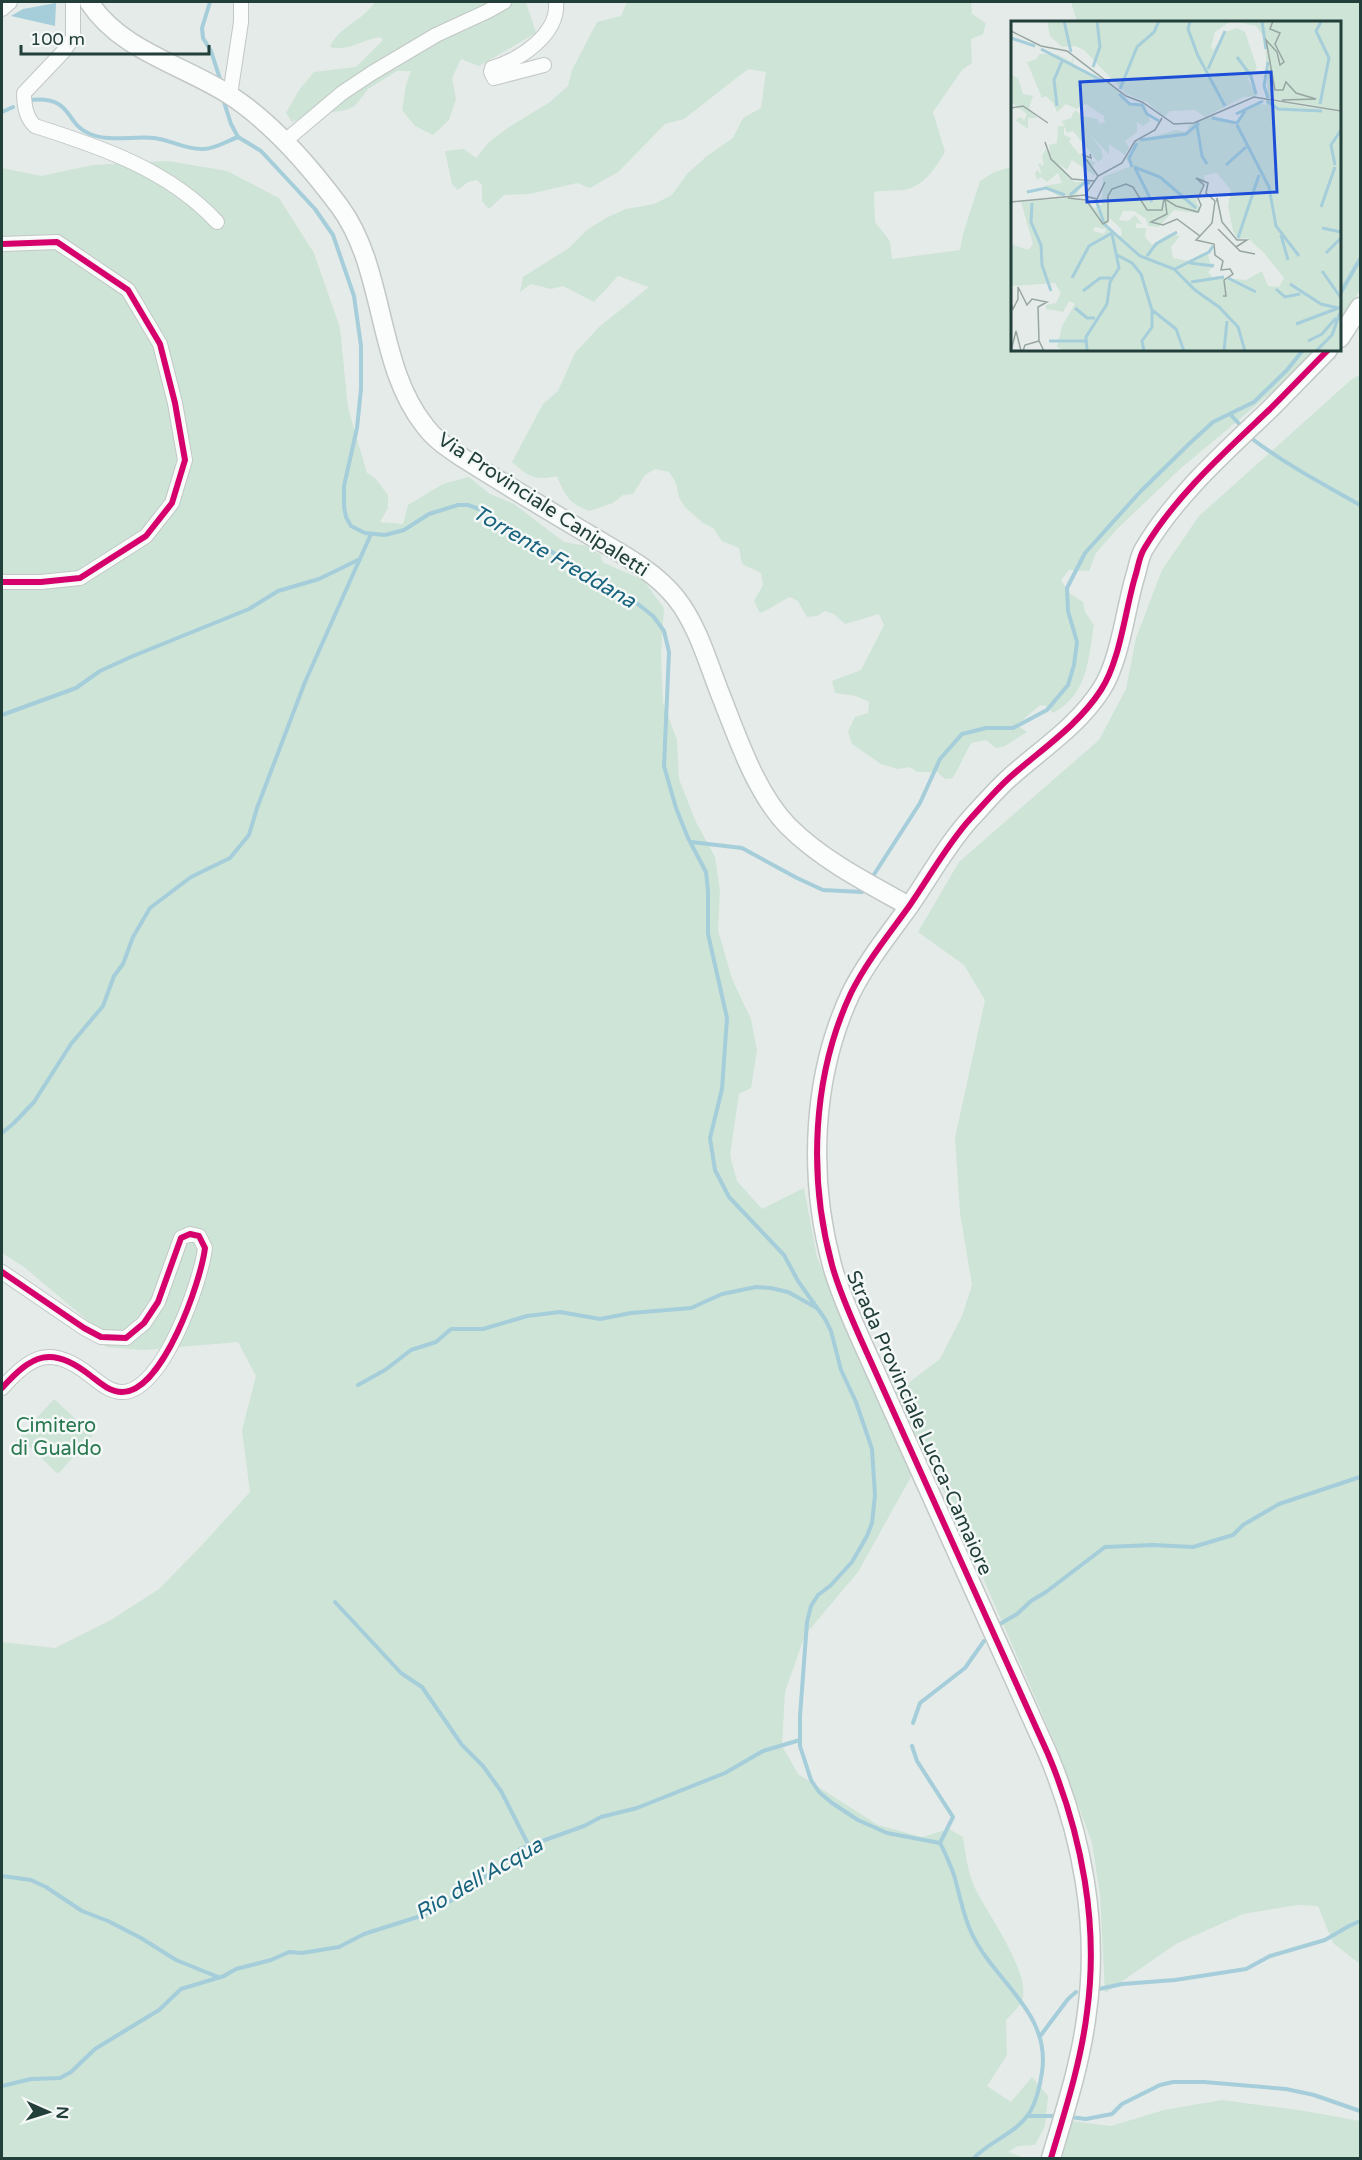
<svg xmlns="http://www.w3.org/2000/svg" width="1362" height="2160" font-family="'Varela Round',sans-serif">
  <rect width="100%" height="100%" fill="#e5ebe9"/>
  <g fill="#cee4d7">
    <path d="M 375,2 L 526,2 L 536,33 L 479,66 L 461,59 L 452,78 L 456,99 L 449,120 L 433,135 L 415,126 L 402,110 L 406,85 L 411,71 L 397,71 L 368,89 L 355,106 L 346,110 L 304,117 L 292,122 L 286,113 L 299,90 L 314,72 L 356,67 L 383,40 L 380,37 C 364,39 347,52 330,47 C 338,27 364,20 375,2 Z"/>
    <path d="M 627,2 L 971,2 L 972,14 L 986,23 L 983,34 L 971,39 L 972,63 L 962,70 L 933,112 L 945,152 C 936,167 923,188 903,190 C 893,191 883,190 874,192 L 875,222 L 890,241 L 892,259 L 960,250 L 963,234 L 980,181 L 994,172 L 1012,167 L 1012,350 L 1315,350 L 1285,381 L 1180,469 L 1116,530 L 1096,553 L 1089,571 L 1069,570 L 1061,580 L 1069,593 L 1083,602 L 1085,612 L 1094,625 C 1088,660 1088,694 1053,713 L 1046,706 L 1040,705 L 1017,725 L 1027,732 L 1005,746 L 996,748 L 986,740 L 971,743 L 953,778 L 945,779 L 937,772 L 917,772 L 910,767 L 898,769 L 881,764 L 852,744 L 848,731 L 855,717 L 868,713 L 869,702 L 856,696 L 835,693 L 832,681 L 861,670 L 884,625 L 879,614 L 845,624 L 834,614 L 825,611 L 817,616 L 807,617 L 798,601 L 790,597 C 779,602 771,609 760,613 L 754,601 L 763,585 L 761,573 L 742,564 L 739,548 L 722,541 L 713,528 L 703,523 L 685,507 L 679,498 L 676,483 L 669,472 L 655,469 L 645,475 L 633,494 L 623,495 L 613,503 L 589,511 C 569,503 565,496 557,476 C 535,481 529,477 512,462 L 543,404 L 558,391 L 575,353 L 599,327 L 649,287 L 618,276 L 594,302 L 563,286 L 551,289 L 531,284 L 520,292 L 523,277 L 569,248 L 588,229 L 608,217 L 626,209 L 654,204 L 672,195 L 687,174 L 707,156 L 733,138 L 743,118 L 761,108 L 766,72 L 748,69 L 684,119 L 665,124 L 618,172 L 590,188 L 577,183 L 529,194 L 504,195 L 489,209 L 482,201 L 482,185 L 477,180 L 468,182 L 458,190 L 452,184 L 445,151 L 464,149 L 476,158 L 489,142 L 509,127 L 550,102 L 568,86 L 572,70 L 597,22 L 621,16 Z"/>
    <polygon points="1071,2 1360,2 1360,290 1340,324 1340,22 1077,22"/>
    <path d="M 168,161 L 227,171 L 279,198 L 314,253 L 340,328 L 348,408 L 367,473 C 378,478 381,487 388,495 L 388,508 L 380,522 L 403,524 L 408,505 L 443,484 L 469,477 L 490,494 L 514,504 L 564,542 L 587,546 L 601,555 L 602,562 L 643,580 L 664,608 L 661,654 L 663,703 L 677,740 L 679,779 L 695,820 L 715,857 L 720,891 L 718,930 L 732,979 L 751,1019 L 757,1050 L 751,1088 L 739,1094 L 730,1155 L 737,1181 L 762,1209 L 804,1188 L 817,1257 L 854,1347 L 912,1475 L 858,1572 L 805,1635 L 785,1692 L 782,1746 L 798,1774 L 878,1825 L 922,1837 L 949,1829 L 963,1837 C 966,1857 968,1876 978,1894 C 990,1917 1034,1978 1021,2003 C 1017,2009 1011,2015 1006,2020 L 1007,2055 L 987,2086 L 1011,2102 L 1032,2077 L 1048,2096 L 1045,2126 L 1035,2145 L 1018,2146 L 1008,2152 L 1025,2158 L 2,2158 L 2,1642 L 55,1648 L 111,1620 L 159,1589 L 203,1544 L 250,1492 L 242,1430 L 256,1376 L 238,1342 L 144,1350 L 106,1347 L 87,1320 L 24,1267 L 2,1253 L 2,587 L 82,583 L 178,506 L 180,402 L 132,286 L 58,236 L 2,239 L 2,168 L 41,176 L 93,165 Z"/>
    <polygon points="56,245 125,292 156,345 182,460 169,501 143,533 79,574 2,578 2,248"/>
    <polygon points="1360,375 1360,1964 1333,1943 1318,1906 1298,1905 1243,1914 1176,1944 1105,1993 1100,1894 1092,1843 1058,1750 952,1507 895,1393 940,1359 962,1316 972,1285 960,1213 955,1138 985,1000 964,965 918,932 959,862 1099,740 1126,689 1136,638 1162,570 1199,516 1352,379"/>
    <polygon points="54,1399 93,1435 58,1474 30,1447 24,1453 13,1444"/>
    <polygon points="1222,2100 1305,2111 1360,2121 1360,2158 1058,2158 1071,2121 1111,2126 1164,2110"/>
  </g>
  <polygon fill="#a5ceda" points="56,3 55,26 11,16 23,9"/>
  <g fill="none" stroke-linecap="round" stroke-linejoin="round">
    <g stroke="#a5ceda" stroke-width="4">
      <polyline points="210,2 202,28 203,38 211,51 221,82"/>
      <polyline points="223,99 231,124 238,137 261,151 315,209 333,235 354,296 361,346 361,389 357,428 344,486 344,507 346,517 351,526 365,533 385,535 404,530 429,514 458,505 468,505 487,512 503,524 606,583 634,601 653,616 664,631 669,652 664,766 676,808 688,838 706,872 708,891 708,934 727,1018 722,1089 710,1138 715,1170 729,1197 784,1255 798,1281 825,1319 831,1331 841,1370 856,1402 872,1449 875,1495 872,1523 867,1536 852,1562 830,1586 818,1595 811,1606 807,1622 800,1716 800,1746 811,1780 819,1792 832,1803 858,1820 887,1833 940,1843"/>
      <path d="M 30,100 C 75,96 63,123 90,134 C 109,142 134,136 154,138 C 171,140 186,150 203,149 C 215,149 227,141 238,137"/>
      <polyline points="2,112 13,107"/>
      <polyline points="1340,294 1360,259"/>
      <polyline points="1230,414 1242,427"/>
      <path d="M 1251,438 C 1285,464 1323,484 1360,505"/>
      <polyline points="2,715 76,688 100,671 133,656 249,609 278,591 319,579 360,559"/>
      <polyline points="691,842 742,848 797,878 823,890 862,892"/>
      <polyline points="873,876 920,803 940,759 962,734 986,728 1013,728 1047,710 1068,685 1074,665 1077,642 1068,611 1067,588 1085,553 1140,492 1190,443 1213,422 1254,402 1287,370 1303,350"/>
      <polyline points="2,1133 14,1123 34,1102 71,1044 103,1006 114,976 123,964 133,937 150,908 191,877 230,858 249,835 257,808 305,682 371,534"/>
      <polyline points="358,1385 385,1370 411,1350 436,1342 451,1329 483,1329 527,1316 560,1312 600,1319 631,1313 691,1308 722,1294 756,1287 771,1288 788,1292 817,1308"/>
      <polyline points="335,1602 401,1673 422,1687 462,1745 483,1766 501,1791 529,1846"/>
      <polyline points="1000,1624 1017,1614 1031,1601 1046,1592 1105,1547 1153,1545 1193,1547 1233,1535 1243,1525 1279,1504 1360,1477"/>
      <polyline points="913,1723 920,1703 965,1668 984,1641"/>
      <polyline points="912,1746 917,1761 953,1817 940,1843"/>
      <path d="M 940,1843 C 945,1852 949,1862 953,1872 C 960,1894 962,1913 972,1934 C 995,1982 1051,2013 1042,2072 C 1040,2086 1037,2100 1030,2112 C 1016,2134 991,2140 974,2158"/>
      <polyline points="2,1876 31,1880 46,1887 82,1911 108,1921 141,1938 176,1960 218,1977"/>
      <polyline points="1099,1989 1122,1984 1175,1980 1246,1969 1270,1956 1325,1940 1349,1926 1360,1921"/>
      <polyline points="1041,2035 1068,1999 1076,1992"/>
      <polyline points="2,2086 31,2079 60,2078 71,2072 95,2049 159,2010 181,1989 224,1976 236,1969 271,1960 289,1952 302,1953 339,1947 364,1934 427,1914 452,1900 490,1873 520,1849 584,1826 601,1817 637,1808 725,1773 763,1751 800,1740"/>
      <polyline points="1028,2116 1059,2116"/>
      <polyline points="1070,2117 1086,2119 1112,2114 1122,2104 1160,2085 1173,2082 1204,2082 1286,2089 1314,2095 1360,2111"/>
    </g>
    <defs>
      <g id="street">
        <path d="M 73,2 L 73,38 L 63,52 L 24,93 C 24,104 26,118 35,126 C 101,147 169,170 217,222"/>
        <polyline points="2,9 10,2"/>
        <path d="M 544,65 L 494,78 L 491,72 L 492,68 C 519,60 559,35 556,2"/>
        <polyline points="230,95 241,22 241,2"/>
        <polyline points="285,141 342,93 372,73 436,35 488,11 504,2"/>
        <polyline points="2,244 57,242 128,290 160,344 175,403 185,460 172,503 146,536 80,578 41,582 2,582"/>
        <path d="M 2,1272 L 84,1328 L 101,1337 L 126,1338 L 144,1323 L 158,1302 L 181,1238 L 190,1234 L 199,1236 L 205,1248 C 201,1281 163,1392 122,1392 C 110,1392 100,1383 91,1376 C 51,1344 32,1355 2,1388"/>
      </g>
      <g id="secondary">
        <path d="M 89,2 C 121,51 181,64 228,94 C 272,122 309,165 340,207 C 386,270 376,365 425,426 C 435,440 450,449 463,458 C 504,484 546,509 588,534 C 618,552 654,570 676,598 C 699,627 709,667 723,701 C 739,742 757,794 788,826 C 822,860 867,883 909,906"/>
        <polyline points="1340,338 1360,307"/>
        <path d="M 1051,2158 C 1065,2111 1081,2062 1087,2012 C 1099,1925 1082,1835 1048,1754 L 862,1342 C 851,1317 839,1291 832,1265 C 808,1177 812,1076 851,993 C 867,961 890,933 910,905 C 930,876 948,843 971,818 C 983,805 995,791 1008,779 C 1040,750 1077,727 1101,690 C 1120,661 1125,611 1135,577 C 1138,568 1139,557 1144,549 C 1176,495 1225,452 1270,409 C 1290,389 1309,369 1328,350"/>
      </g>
    </defs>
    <use href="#street" stroke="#c2c8c6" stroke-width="16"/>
    <use href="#secondary" stroke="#c1c8c6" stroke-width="21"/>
    <use href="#street" stroke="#fbfcfc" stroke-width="14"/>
    <use href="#secondary" stroke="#fbfcfc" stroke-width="18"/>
    <defs>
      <g id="cycleway">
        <polyline points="2,244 57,242 128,290 160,344 175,403 185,460 172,503 146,536 80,578 41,582 2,582"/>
        <path d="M 2,1272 L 84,1328 L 101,1337 L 126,1338 L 144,1323 L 158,1302 L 181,1238 L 190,1234 L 199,1236 L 205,1248 C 201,1281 163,1392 122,1392 C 110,1392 100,1383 91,1376 C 51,1344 32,1355 2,1388"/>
        <path d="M 1051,2158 C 1065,2111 1081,2062 1087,2012 C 1099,1925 1082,1835 1048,1754 L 862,1342 C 851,1317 839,1291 832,1265 C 808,1177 812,1076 851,993 C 867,961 890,933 910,905 C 930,876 948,843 971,818 C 983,805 995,791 1008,779 C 1040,750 1077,727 1101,690 C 1120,661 1125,611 1135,577 C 1138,568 1139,557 1144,549 C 1176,495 1225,452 1270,409 C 1290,389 1309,369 1328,350"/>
      </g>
    </defs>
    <use href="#cycleway" stroke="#f4f9f7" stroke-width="10"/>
    <use href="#cycleway" stroke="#d6006c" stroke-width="6"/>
  </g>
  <g text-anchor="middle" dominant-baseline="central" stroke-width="5" stroke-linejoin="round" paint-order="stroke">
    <g font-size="20" fill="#223f3a" stroke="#f4f9f7">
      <text transform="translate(543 505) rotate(33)">Via Provinciale Canipaletti</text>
      <text transform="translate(919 1423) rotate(66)">Strada Provinciale Lucca-Camaiore</text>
    </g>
    <g font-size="20" fill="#2a7850" stroke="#f4f9f7">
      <text x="56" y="1426">Cimitero<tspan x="56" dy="23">di Gualdo</tspan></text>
    </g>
    <g font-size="21" font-style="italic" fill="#19637e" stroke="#f4f9f7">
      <text transform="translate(554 557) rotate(30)">Torrente Freddana</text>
      <text transform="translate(479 1879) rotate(-30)">Rio dell'Acqua</text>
    </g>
  </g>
  <g transform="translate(1011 21)">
    <rect width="330" height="330" fill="#e5ebe9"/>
    <path d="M 36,0 L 220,0 L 204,11 L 200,26 L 202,29 L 215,11 L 226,7 L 234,11 L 246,47 L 237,58 L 246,75 L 233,76 L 194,96 L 184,89 L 159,90 L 153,96 L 136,81 L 115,73 L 73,29 L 64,25 L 51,26 L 39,15 ZM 222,0 L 330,0 L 330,89 L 257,77 L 254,17 L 245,5 ZM 28,33 L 45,33 L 60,41 L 62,37 L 62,43 L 103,66 L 122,85 L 126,82 L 134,85 L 139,100 L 132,105 L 126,101 L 126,111 L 114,120 L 118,127 L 114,134 L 98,123 L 98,134 L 79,113 L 90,128 L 92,137 L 87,141 L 62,110 L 56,112 L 51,100 L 60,97 L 64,89 L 71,95 L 86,98 L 89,103 L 94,101 L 93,95 L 75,83 L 66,88 L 55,83 L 46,91 L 42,82 L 35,75 L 31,77 L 16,41 L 26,38 ZM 0,54 L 7,57 L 12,73 L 22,75 L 18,87 L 26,97 L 17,97 L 17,108 L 4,99 L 10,96 L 13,100 L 16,93 L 0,81 ZM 255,79 L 330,91 L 330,330 L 54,330 L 46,326 L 51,305 L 64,283 L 58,280 L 52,291 L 35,288 L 35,284 L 45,282 L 50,272 L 44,262 L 0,265 L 0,223 L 17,229 L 22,223 L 10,181 L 58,177 L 77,181 L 84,187 L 91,183 L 92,156 L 120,145 L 115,138 L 126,120 L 165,109 L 174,111 L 178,108 L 177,105 L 201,94 L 226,104 L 233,88 L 245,82 L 255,84 ZM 206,152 L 220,169 L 217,185 L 222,210 L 227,218 L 237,217 L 253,232 L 273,257 L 268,266 L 257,265 L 251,250 L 235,259 L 201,256 L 197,251 L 204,243 L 199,242 L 197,233 L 178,240 L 162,237 L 160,226 L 169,215 L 158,213 L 141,224 L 134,216 L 135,207 L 125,207 L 125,202 L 131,203 L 124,194 L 117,200 L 108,199 L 112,190 L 123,190 L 135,198 L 137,205 L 148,206 L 163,189 L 185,192 L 189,191 L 185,177 L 194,162 L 193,154 ZM 99,197 L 110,208 L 111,214 L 107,216 L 96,206 L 93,213 L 82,210 L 84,206 L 94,208 ZM 47,105 L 53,105 L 53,114 L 60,117 L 58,121 L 68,133 L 85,142 L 81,145 L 84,155 L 61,139 L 56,149 L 47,142 L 63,161 L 73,161 L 65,174 L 47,175 L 33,165 L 51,162 L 47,152 L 36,161 L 30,156 L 26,159 L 24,153 L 26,149 L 31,154 L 27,142 L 33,145 L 31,135 L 35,128 L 39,134 L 38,124 L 46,122 Z" fill="#cee4d7" fill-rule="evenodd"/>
    <path fill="none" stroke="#a5ceda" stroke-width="3" d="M 53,0 L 60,31M 179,0 L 177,8 L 187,35 L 214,85M 251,0 L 255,28M 0,17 L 24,25M 30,28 L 90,59M 226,36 L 240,55 L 245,73M 257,41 L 253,65 L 257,77M 82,46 L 89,26 L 86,0M 197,48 L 214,10M 109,68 L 126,26 L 143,11 L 148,0M 108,73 L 119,83 L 131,84 L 136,93 L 148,100M 256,80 L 267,88 L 311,90M 309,83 L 318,37 L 305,10 L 310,1M 46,85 L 43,59 L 52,38M 225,93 L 252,80M 201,97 L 226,102 L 234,90M 226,104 L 258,166 L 265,205 L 288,235M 186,105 L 191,135 L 196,143M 129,119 L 175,113 L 188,102M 215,144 L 235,126M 324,144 L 320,124 L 330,109M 121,146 L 118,137 L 126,122M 123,146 L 149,156 L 185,187M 124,147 L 141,181M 16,171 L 35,167 L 54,174M 59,174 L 73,162 L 79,162M 85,179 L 93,202M 21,182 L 20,201 L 30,224 L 31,244 L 40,270M 310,186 L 324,146M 93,203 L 129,235 L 163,248 L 184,269 L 208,286 L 227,306 L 234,330M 311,207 L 330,211M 270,214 L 277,239M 227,217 L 248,154M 315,232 L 330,217M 106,234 L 121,242 L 130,253 L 141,289 L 165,308 L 173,330M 136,235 L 145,223 L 166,211M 179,242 L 203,245M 164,248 L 198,231 L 202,225M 311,250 L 330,277M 61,257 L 78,225 L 101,212M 217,257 L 245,271M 180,261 L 213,256M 279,263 L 310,283 L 327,287M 265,268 L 274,276 L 289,273M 72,270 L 89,257 L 100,257M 64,287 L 76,297 L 84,297M 285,303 L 330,286M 38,320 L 74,320M 297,320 L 311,313 L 325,297M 76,330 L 75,316 L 96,283 L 99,261 L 108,247 L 101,213M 133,330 L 131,320 L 141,306 L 141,289M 213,330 L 216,300M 305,330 L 321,314 L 330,289"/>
    <path fill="none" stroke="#97a6a3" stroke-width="1.5" d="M 262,0 L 259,8 L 269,12 L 264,23 L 273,41 L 269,44 L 266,31 L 255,19 L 264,69 L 272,69 L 275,61 L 285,72 L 305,78 L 271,79M 0,10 L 30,25 L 56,30 L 115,75 L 131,81 L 163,103 L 183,102 L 243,76 L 330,90M 0,87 L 12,85 L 37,102M 34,121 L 40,138 L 61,158 L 83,160M 79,133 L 80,137 L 72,134 L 87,155M 74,175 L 86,178 L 94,161M 57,177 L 75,179 L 92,203 L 97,200 L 97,175 L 101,168 L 115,163 L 122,166 L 136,189 L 151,189 L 153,178 L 154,178 L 165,185 L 187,191 L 190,184 L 187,177 L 193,164 L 185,157 L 197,162 L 195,172 L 204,180 L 201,202 L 189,215 L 166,198 L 152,204 L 140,201 L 156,193 L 154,178M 0,181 L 74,174 L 87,155 L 111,142 L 124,120 L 144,109 L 151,97M 206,181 L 206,177 L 211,201 L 226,219 L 236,219 L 225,226M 207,208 L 229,230 L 244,233M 189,215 L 185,219 L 203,223 L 204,234 L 212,240 L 210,249 L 219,248 L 222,253 L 213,259 L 215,275 L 212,275M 0,282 L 2,288 L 7,278 L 7,266 L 16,284 L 21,278 L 36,281 L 27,286 L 28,320M 0,330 L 5,310 L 10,330M 12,330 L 14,324 L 28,320 L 33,330"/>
    <path fill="#1d4ed8" fill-opacity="0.15" stroke="#1d4ed8" stroke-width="3" d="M 260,51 L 266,171 L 76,181 L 69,61 Z"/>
    <rect width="330" height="330" fill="none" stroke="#223f3a" stroke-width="3"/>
  </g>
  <rect width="1362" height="2160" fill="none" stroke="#223f3a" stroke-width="6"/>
  <g transform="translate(48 2112) rotate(93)" stroke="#f4f9f7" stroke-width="4.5" paint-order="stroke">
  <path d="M0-4.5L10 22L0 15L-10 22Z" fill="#223f3a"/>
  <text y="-9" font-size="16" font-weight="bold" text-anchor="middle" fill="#223f3a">N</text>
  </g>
  <path d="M21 45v9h188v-9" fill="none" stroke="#223f3a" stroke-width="3"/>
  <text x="30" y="45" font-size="18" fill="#223f3a" stroke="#f4f9f7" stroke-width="4.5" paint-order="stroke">100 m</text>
</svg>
